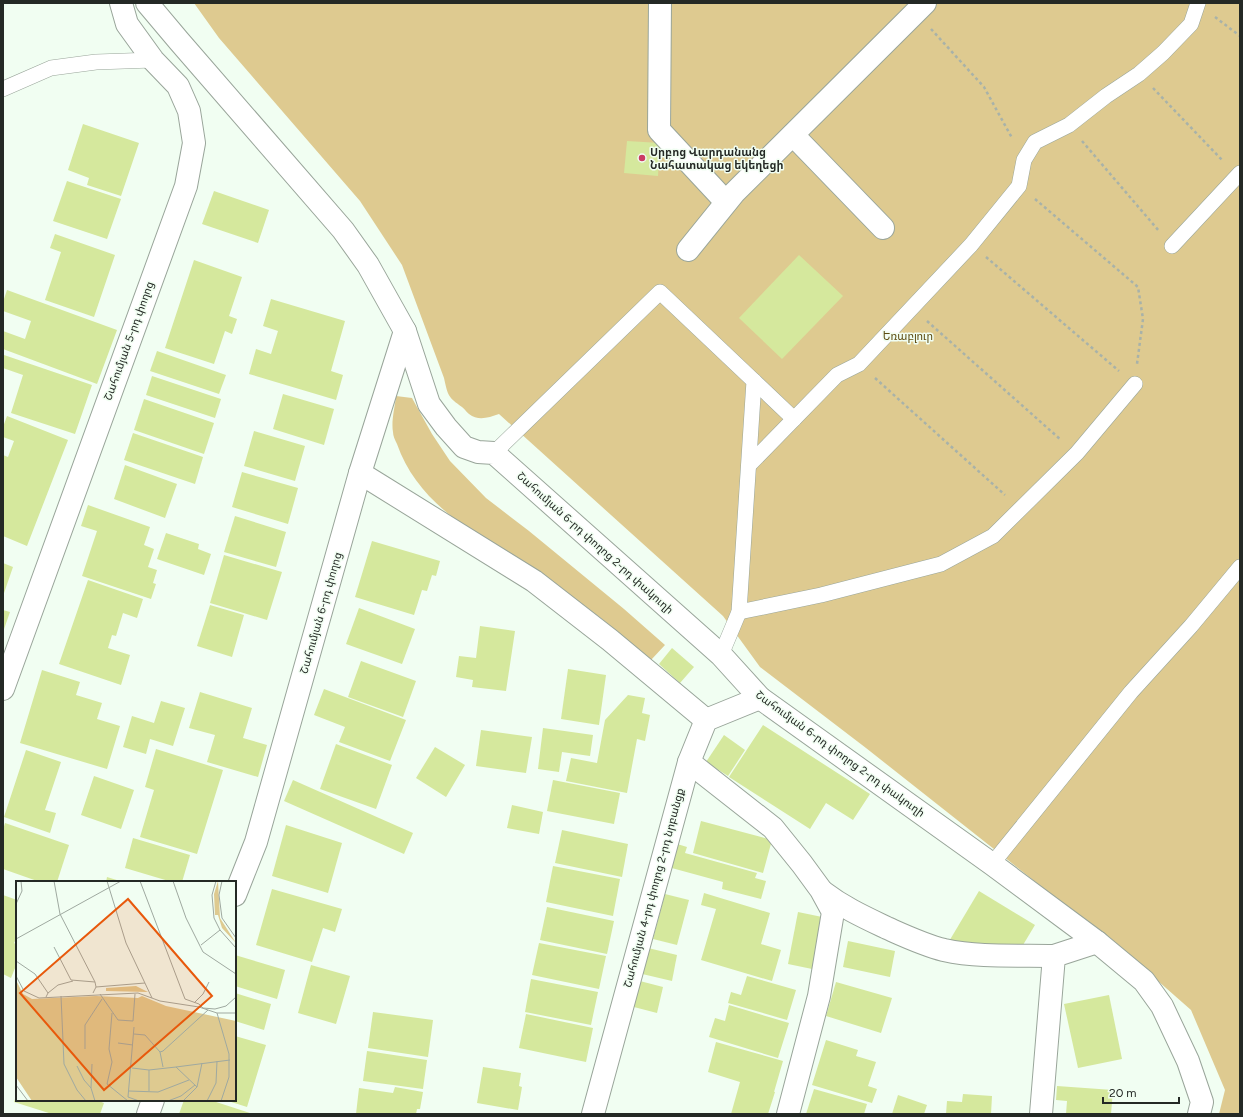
<svg xmlns="http://www.w3.org/2000/svg" width="1243" height="1117" font-family="Figtree,'Noto Sans Armenian',sans-serif">
  <rect width="100%" height="100%" fill="#f1fef2"/>
  <g fill="#deca90">
    <path d="M 194,3 L 1240,3 L 1240,1114 L 1219,1114 L 1225,1090 L 1191,1010 L 1133,959 L 866,748 L 760,667 L 723,616 L 499,414 C 488,418 478,421 469,414 C 466,412 465,409 462,407 C 448,397 448,396 444,378 L 402,265 L 360,201 L 219,38 Z"/>
    <path d="M 396,396 L 412,398 L 432,434 L 450,461 L 486,498 L 529,531 L 624,609 L 665,645 L 651,660 L 602,619 L 569,595 L 456,520 C 430,500 408,476 397,444 C 395,440 393,436 393,432 C 391,421 395,407 396,396 Z"/>
  </g>
  <g fill="#d5e89d">
    <polygon points="83,124 139,143 121,196 87,185 89,178 68,170"/>
    <polygon points="627,141 660,143 658,176 624,173"/>
    <polygon points="67,181 121,199 107,239 53,221"/>
    <polygon points="214,191 269,210 258,243 202,224"/>
    <polygon points="55,234 115,255 94,317 45,300 61,252 50,248"/>
    <polygon points="799,255 843,296 782,359 739,318"/>
    <polygon points="194,260 242,277 229,316 237,319 232,334 225,331 214,364 165,348"/>
    <polygon points="7,290 117,330 97,384 3,349 3,331 25,339 31,321 3,311 3,302"/>
    <polygon points="271,299 345,321 331,371 343,375 336,400 249,374 256,349 271,354 278,331 263,326"/>
    <polygon points="157,351 226,375 219,394 150,371"/>
    <polygon points="4,355 92,385 75,434 11,413 23,375 3,368"/>
    <polygon points="152,376 221,399 215,418 146,395"/>
    <polygon points="283,394 334,409 324,445 273,429"/>
    <polygon points="144,399 214,423 204,454 134,430"/>
    <polygon points="7,416 68,440 27,546 3,536 3,455 8,457 14,441 3,437 3,427"/>
    <polygon points="254,431 305,446 295,481 244,466"/>
    <polygon points="133,433 203,457 195,484 124,460"/>
    <polygon points="125,465 177,484 165,518 114,499"/>
    <polygon points="242,472 298,488 288,524 232,507"/>
    <polygon points="88,505 150,527 144,545 154,549 148,567 157,570 153,583 156,584 151,599 82,576 97,531 81,526"/>
    <polygon points="235,516 286,532 276,567 224,552"/>
    <polygon points="166,533 199,544 198,549 211,554 204,575 157,559"/>
    <polygon points="372,541 440,561 436,576 432,575 427,591 422,590 414,615 355,597"/>
    <polygon points="224,555 282,572 267,620 210,603"/>
    <polygon points="3,563 13,567 3,596"/>
    <polygon points="88,580 143,599 137,618 123,613 116,636 112,635 108,648 130,655 121,685 59,664"/>
    <polygon points="210,605 244,615 232,657 197,646"/>
    <polygon points="359,608 415,629 402,664 346,644"/>
    <polygon points="3,610 10,612 3,632"/>
    <polygon points="480,626 515,631 506,691 472,687 473,680 456,677 459,656 476,658"/>
    <polygon points="672,648 694,667 680,683 659,664"/>
    <polygon points="361,661 416,681 403,717 348,697"/>
    <polygon points="568,669 606,675 599,725 561,719"/>
    <polygon points="42,670 80,682 76,695 102,703 97,719 120,726 107,769 20,743"/>
    <polygon points="324,689 406,720 390,761 339,742 345,727 314,715"/>
    <polygon points="200,692 252,708 243,738 267,745 258,777 207,762 215,735 189,728"/>
    <polygon points="628,695 645,698 642,713 650,715 645,741 637,739 627,793 566,781 571,758 597,763 605,720"/>
    <polygon points="161,701 185,708 173,746 150,739 146,754 123,747 132,716 154,723"/>
    <polygon points="763,725 870,794 853,820 826,803 810,829 729,777"/>
    <polygon points="543,728 593,735 590,756 562,752 559,772 538,769"/>
    <polygon points="481,730 532,737 526,773 476,766"/>
    <polygon points="724,735 745,750 728,776 706,762"/>
    <polygon points="336,744 392,765 376,809 320,789"/>
    <polygon points="435,747 465,765 446,797 416,778"/>
    <polygon points="156,749 223,770 197,854 140,837 154,790 145,787"/>
    <polygon points="26,750 61,762 45,810 56,813 50,833 4,817"/>
    <polygon points="94,776 134,790 121,829 81,815"/>
    <polygon points="293,780 413,833 404,854 284,801"/>
    <polygon points="553,780 620,793 614,824 547,811"/>
    <polygon points="512,805 543,812 539,834 507,828"/>
    <polygon points="701,821 772,840 763,873 693,853"/>
    <polygon points="5,823 69,845 57,882 40,882 3,869 3,830"/>
    <polygon points="286,825 342,843 328,893 272,876"/>
    <polygon points="562,830 628,844 622,877 555,863"/>
    <polygon points="133,838 190,855 182,882 172,882 125,868"/>
    <polygon points="674,843 687,847 685,853 757,873 755,878 766,881 761,899 722,889 723,882 668,867"/>
    <polygon points="553,866 620,879 613,916 546,902"/>
    <polygon points="107,877 123,882 106,882"/>
    <polygon points="272,889 342,909 335,932 323,928 312,962 256,945"/>
    <polygon points="979,891 1035,925 1020,950 948,943"/>
    <polygon points="704,893 770,913 761,944 781,950 772,981 701,960 716,909 701,905"/>
    <polygon points="665,894 689,900 677,945 653,939"/>
    <polygon points="3,895 17,900 17,937 14,943 17,945 17,963 11,978 3,974"/>
    <polygon points="547,907 614,921 607,954 540,940"/>
    <polygon points="798,912 827,918 817,970 788,964"/>
    <polygon points="848,941 895,951 890,977 843,967"/>
    <polygon points="539,943 606,956 599,989 532,975"/>
    <polygon points="644,947 677,955 672,981 638,973"/>
    <polygon points="235,955 285,970 277,999 235,986"/>
    <polygon points="311,965 350,976 336,1024 298,1013"/>
    <polygon points="747,976 796,990 787,1020 728,1003 731,992 741,995"/>
    <polygon points="531,979 598,992 591,1025 525,1012"/>
    <polygon points="636,980 663,987 657,1013 630,1006"/>
    <polygon points="836,982 892,998 881,1033 826,1016"/>
    <polygon points="235,993 271,1004 264,1030 235,1021"/>
    <polygon points="1109,995 1122,1059 1078,1068 1064,1004"/>
    <polygon points="729,1005 789,1023 778,1058 709,1037 715,1018 725,1021"/>
    <polygon points="373,1012 433,1020 428,1057 368,1048"/>
    <polygon points="526,1014 593,1028 586,1062 519,1048"/>
    <polygon points="235,1036 266,1045 247,1107 225,1100 235,1100"/>
    <polygon points="826,1040 858,1050 856,1056 876,1062 868,1086 877,1089 872,1103 812,1085"/>
    <polygon points="716,1042 783,1061 774,1092 758,1087 775,1092 768,1114 731,1114 740,1082 708,1072"/>
    <polygon points="367,1051 427,1060 423,1089 363,1081"/>
    <polygon points="483,1067 521,1073 519,1086 522,1087 518,1110 477,1103"/>
    <polygon points="1057,1086 1113,1090 1111,1114 1066,1114 1067,1101 1056,1100"/>
    <polygon points="395,1087 423,1092 420,1109 417,1109 416,1114 356,1114 359,1088 393,1093"/>
    <polygon points="814,1089 867,1104 864,1114 806,1114"/>
    <polygon points="17,1093 17,1100 96,1100 104,1103 100,1114 52,1114 14,1102"/>
    <polygon points="963,1094 992,1096 991,1114 946,1114 947,1101 962,1102"/>
    <polygon points="898,1095 927,1105 924,1114 892,1114"/>
    <polygon points="184,1100 210,1100 253,1114 179,1114"/>
  </g>
  <g fill="none" stroke-linecap="round" stroke-linejoin="round">
    <defs>
      <g id="service">
        <polyline points="3,89 51,68 96,62 153,60"/>
        <polyline points="1172,246 1240,173"/>
        <polyline points="754,381 794,419"/>
        <polyline points="494,453 660,292 754,381 739,612 721,655"/>
        <polyline points="749,465 837,375 859,364 971,245 1019,186 1024,160 1035,142 1069,125 1106,96 1139,74 1163,53 1191,24 1198,3"/>
        <polyline points="739,612 821,595 941,564 993,536 1077,453 1135,384"/>
        <polyline points="992,864 1131,692 1191,626 1240,567"/>
      </g>
      <g id="pedestrian">
        <polyline points="660,3 659,130 726,202"/>
        <polyline points="793,135 883,228"/>
        <polyline points="688,250 734,193 925,3"/>
      </g>
      <g id="minor">
        <polyline points="147,3 179,41 343,230 368,265 405,331 429,404 446,427 464,447 478,452 494,453 721,655 760,698 992,864 1097,942 1144,981 1162,1006 1188,1061 1202,1102 1199,1114"/>
        <polyline points="360,473 534,581 610,640 706,720"/>
        <polyline points="3,689 186,186 194,143 189,111 178,86 153,60 127,24 121,3"/>
        <polyline points="689,762 773,828 802,864 821,890 833,912 819,996 788,1114"/>
        <path d="M 823,892 C 844,908 864,917 887,928 C 905,936 924,945 944,950 C 980,958 1018,955 1054,956"/>
        <polyline points="235,895 256,842 360,473 405,331"/>
        <polyline points="148,1114 153,1100"/>
        <polyline points="593,1114 689,762 706,720 760,698"/>
        <polyline points="1041,1114 1054,956 1097,942"/>
      </g>
    </defs>
    <use href="#service" stroke="#99a59a" stroke-width="16"/>
    <use href="#pedestrian" stroke="#99a59a" stroke-width="24"/>
    <use href="#minor" stroke="#99a59a" stroke-width="24"/>
    <g stroke="#a8b2a9" stroke-width="2.5" stroke-dasharray="3 3" stroke-linecap="butt">
      <polyline points="1215,17 1240,36"/>
      <polyline points="931,29 984,87 1012,138"/>
      <polyline points="1153,88 1223,161"/>
      <polyline points="1082,141 1159,231"/>
      <polyline points="1035,199 1138,287 1143,319 1137,364"/>
      <polyline points="986,257 1119,371"/>
      <polyline points="927,321 1061,440"/>
      <polyline points="875,378 1005,495"/>
    </g>
    <use href="#service" stroke="#fff" stroke-width="15"/>
    <use href="#pedestrian" stroke="#fff" stroke-width="22"/>
    <use href="#minor" stroke="#fff" stroke-width="22"/>
  </g>
  <circle fill="#cb3c64" stroke="#f1fef2" stroke-width="1.5" cx="642" cy="158" r="4"/>
  <g text-anchor="middle" dominant-baseline="central" stroke-width="3" stroke-linejoin="round" paint-order="stroke">
    <g font-size="11" font-weight="bold" fill="#242925" stroke="#f1fef2" text-anchor="start">
      <text x="650" y="152">Սրբոց Վարդանանց<tspan x="650" dy="13">Նահատակաց եկեղեցի</tspan></text>
    </g>
    <g font-size="11" fill="#5e4d13" stroke="#f1fef2">
      <text x="908" y="336">Եռաբլուր</text>
    </g>
    <g font-size="11" fill="#242925" stroke="#f1fef2">
      <text transform="translate(129 341) rotate(-70)">Շահումյան 5-րդ փողոց</text>
      <text transform="translate(595 543) rotate(42)">Շահումյան 6-րդ փողոց 2-րդ փակուղի</text>
      <text transform="translate(321 613) rotate(-74)">Շահումյան 6-րդ փողոց</text>
      <text transform="translate(840 754) rotate(36)">Շահումյան 6-րդ փողոց 2-րդ փակուղի</text>
      <text transform="translate(654 888) rotate(-75)">Շահումյան 4-րդ փողոց 2-րդ նրբանցք</text>
    </g>
  </g>
  <g transform="translate(16 881)">
    <rect width="220" height="220" fill="#f1fef2"/>
    <path d="M 202,0 L 204,37 L 220,62 L 206,47 L 202,34 L 199,34 L 198,13 ZM 0,99 L 7,113 L 16,118 L 80,115 L 122,117 L 126,115 L 150,125 L 220,140 L 220,220 L 16,220 L 0,196 ZM 120,105 L 132,111 L 90,110 L 90,107 Z" fill="#deca90"/>
    <path fill="none" stroke="#9fa9a0" stroke-width="1" d="M 38,0 L 44,33 L 79,101 L 80,106 L 77,112M 91,0 L 110,62 L 136,117M 124,0 L 169,118 L 183,123 L 187,127 L 199,128 L 210,125 L 220,116M 157,0 L 170,37 L 187,71 L 220,93M 200,0 L 196,14 L 198,37 L 204,49 L 220,67M 206,0 L 203,14 L 206,37 L 220,57M 0,23 L 6,10 L 5,0M 0,58 L 105,0M 185,64 L 204,49M 38,66 L 55,99 L 79,101M 0,80 L 19,93 L 32,112 L 30,116M 0,95 L 8,110 L 23,117 L 122,112 L 144,120 L 183,126 L 201,132 L 220,132M 80,106 L 129,102M 32,112 L 42,104 L 57,100M 84,113 L 102,139 L 117,140 L 119,113M 45,115 L 48,183 L 61,209 L 70,220M 178,122 L 187,113 L 193,101M 96,132 L 93,168 L 96,181 L 91,203 L 112,220M 201,132 L 213,173 L 213,196 L 205,220M 118,146 L 112,216 L 123,220M 118,153 L 129,154 L 144,171 L 147,170 L 192,129M 102,162 L 117,164M 69,168 L 69,144 L 86,118M 144,171 L 147,186M 76,183 L 75,207 L 79,220M 61,185 L 68,199 L 75,207M 160,186 L 214,179M 116,187 L 133,189 L 160,186 L 181,206M 0,204 L 12,220M 113,210 L 142,211 L 173,199M 133,210 L 133,189M 152,220 L 165,215 L 179,204M 167,220 L 181,206 L 186,182M 191,220 L 200,202 L 201,180"/>
    <path fill="#e8590c" fill-opacity="0.15" stroke="#e8590c" stroke-width="2" d="M 112,18 L 196,115 L 88,209 L 4,112 Z"/>
    <rect width="220" height="220" fill="none" stroke="#242925" stroke-width="2"/>
  </g>
  <rect width="1243" height="1117" fill="none" stroke="#242925" stroke-width="8"/>
  <path d="M1103 1097v6h76v-6" fill="none" stroke="#242925" stroke-width="2"/>
  <text x="1109" y="1097" font-size="12" fill="#242925" stroke="#f1fef2" stroke-width="3" paint-order="stroke">20 m</text>
</svg>
